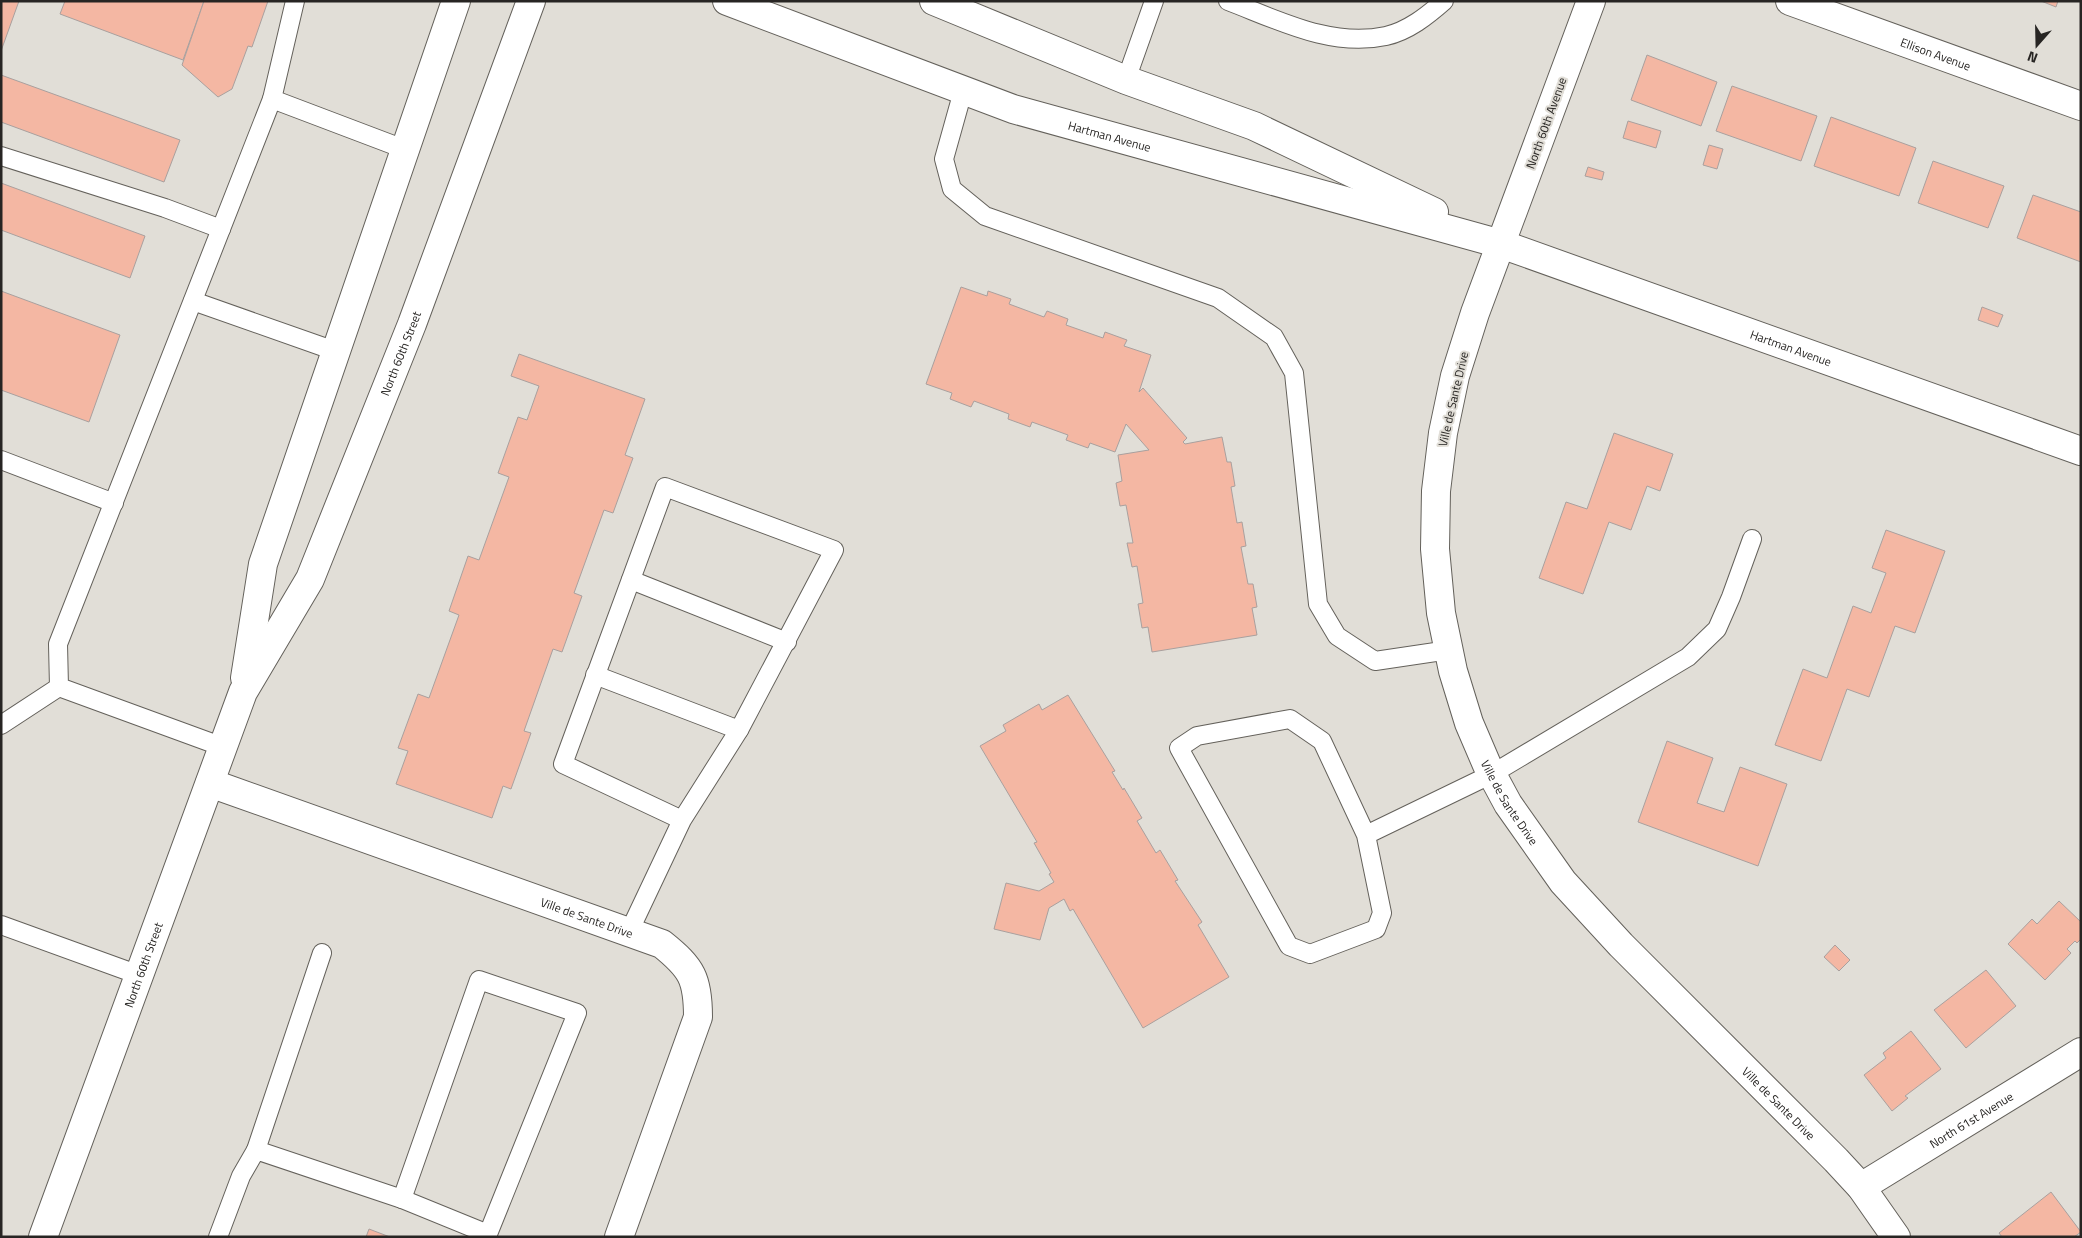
<svg xmlns="http://www.w3.org/2000/svg" width="2082" height="1238" font-family="'Titillium Web',sans-serif">
  <rect width="100%" height="100%" fill="#e1ded7"/>
  <g fill="#f4b7a3" stroke="#a9a09e">
    <polygon points="1,1 19,1 1,51"/>
    <polygon points="65,1 204,1 183,60 60,14"/>
    <polygon points="204,1 268,1 252,47 248,46 232,89 218,97 182,65"/>
    <polygon points="2041,1 2058,1 2056,7"/>
    <polygon points="1647,55 1717,82 1701,126 1631,100"/>
    <polygon points="1,75 180,140 164,182 1,122"/>
    <polygon points="1732,86 1817,116 1801,161 1716,131"/>
    <polygon points="1831,117 1916,148 1899,196 1814,166"/>
    <polygon points="1628,121 1661,131 1656,148 1623,138"/>
    <polygon points="1709,145 1723,149 1717,169 1703,165"/>
    <polygon points="1933,161 2004,186 1988,228 1918,203"/>
    <polygon points="1588,167 1604,172 1602,180 1585,176"/>
    <polygon points="1,183 145,236 130,278 1,230"/>
    <polygon points="2033,195 2081,212 2081,262 2017,238"/>
    <polygon points="961,287 987,296 988,291 1011,299 1009,304 1044,317 1047,311 1068,319 1066,325 1103,338 1105,332 1127,340 1124,346 1151,355 1139,392 1143,388 1187,438 1183,442 1185,444 1222,437 1227,462 1231,462 1235,486 1231,487 1237,523 1242,522 1246,546 1241,547 1248,584 1253,584 1257,607 1252,608 1257,635 1152,652 1148,627 1142,628 1138,604 1143,603 1137,566 1132,567 1127,543 1133,543 1126,505 1120,506 1116,483 1122,481 1118,455 1149,450 1126,424 1115,452 1090,443 1088,448 1066,440 1068,435 1032,422 1030,427 1008,419 1009,414 974,401 971,407 950,399 952,393 926,384"/>
    <polygon points="1,291 120,335 89,422 1,390"/>
    <polygon points="1982,307 2003,315 1998,327 1978,320"/>
    <polygon points="519,354 645,399 625,455 633,458 613,513 604,510 574,593 582,596 562,652 553,649 524,731 531,733 511,789 503,786 492,818 396,784 408,751 398,748 418,694 429,698 459,615 449,611 468,556 479,560 509,477 498,473 518,417 527,420 539,386 511,376"/>
    <polygon points="1614,433 1673,454 1660,491 1647,486 1631,530 1609,522 1583,594 1539,578 1566,502 1587,509"/>
    <polygon points="1886,530 1945,551 1915,633 1895,626 1869,697 1847,689 1821,761 1775,745 1803,669 1827,678 1853,606 1871,613 1886,573 1872,568"/>
    <polygon points="1068,695 1115,771 1112,772 1123,790 1124,788 1142,818 1137,821 1156,853 1160,850 1178,880 1175,881 1202,922 1198,925 1229,977 1143,1028 1073,909 1070,911 1064,899 1049,908 1040,940 994,929 1006,883 1039,891 1054,882 1049,874 1051,873 1034,843 1037,842 980,746 1006,731 1003,725 1039,704 1042,710"/>
    <polygon points="1667,741 1713,758 1697,803 1724,812 1740,767 1787,784 1758,866 1638,822"/>
    <polygon points="2059,901 2081,922 2081,939 2077,943 2075,941 2067,949 2071,953 2045,980 2008,944 2032,919 2037,924"/>
    <polygon points="1835,945 1850,960 1839,971 1824,957"/>
    <polygon points="1986,970 2016,1006 1966,1048 1934,1010"/>
    <polygon points="1911,1031 1941,1069 1905,1096 1908,1098 1892,1111 1864,1075 1886,1058 1883,1053"/>
    <polygon points="2051,1192 2081,1232 2074,1237 2002,1237 1999,1233"/>
    <polygon points="369,1229 390,1237 366,1237"/>
  </g>
  <g fill="none" stroke-linecap="round" stroke-linejoin="round">
    <defs>
      <g id="service">
        <path d="M 1228,1 C 1278,20 1331,48 1386,36 C 1408,31 1427,16 1444,1"/>
        <polyline points="1126,80 1154,1"/>
        <polyline points="963,91 944,159 952,189 985,216 1218,298 1274,337 1294,373 1318,604 1337,636 1375,661 1449,650"/>
        <polyline points="272,99 295,1"/>
        <polyline points="1,156 165,208 221,229"/>
        <polyline points="193,301 335,351"/>
        <polyline points="1,460 114,503"/>
        <polyline points="631,580 787,642"/>
        <polyline points="595,675 739,730"/>
        <polyline points="1,725 59,687"/>
        <polyline points="223,747 59,687 58,644 272,99 404,149"/>
        <polyline points="1366,835 1382,913 1376,929 1310,954 1289,946 1179,748 1197,736 1290,719 1322,741 1366,835 1492,774 1688,657 1717,629 1731,597 1752,539"/>
        <polyline points="1,925 139,975"/>
        <polyline points="629,932 682,820 739,730 834,550 665,487 563,764 682,820"/>
        <polyline points="256,1150 322,953"/>
        <polyline points="402,1199 479,980 577,1013 488,1234"/>
        <polyline points="218,1237 241,1176 256,1150 402,1199 488,1234 488,1237"/>
      </g>
      <g id="minor">
        <path id="s1" d="M 1591,1 L 1475,313 L 1455,376 L 1443,433 L 1436,491 L 1435,549 L 1441,613 L 1453,671 L 1469,723 L 1487,765 L 1508,804 L 1563,882 L 1621,945 L 1836,1160 L 1861,1187 L 1896,1237"/>
        <path id="s2" d="M 1790,1 L 2081,106"/>
        <path id="s3" d="M 210,783 L 662,944 C 692,968 698,979 698,1017 L 619,1237"/>
        <path id="s4" d="M 1861,1187 L 2081,1052"/>
      </g>
      <g id="secondary">
        <path id="s5" d="M 727,1 L 1013,109 L 1501,244 L 2081,451"/>
        <polyline points="934,1 1126,80 1254,126 1434,212"/>
        <polyline points="245,678 263,564 456,1"/>
        <path id="s6" d="M 43,1237 L 243,692 L 310,579 L 412,324 L 531,1"/>
      </g>
    </defs>
    <use href="#service" stroke="#64615b" stroke-width="20"/>
    <use href="#minor" stroke="#64615b" stroke-width="30"/>
    <use href="#secondary" stroke="#64615b" stroke-width="30"/>
    <use href="#service" stroke="#fff" stroke-width="18"/>
    <use href="#minor" stroke="#fff" stroke-width="28"/>
    <use href="#secondary" stroke="#fff" stroke-width="28"/>
  </g>
  <g text-anchor="middle" dominant-baseline="central" stroke-width="4" stroke-linejoin="round" paint-order="stroke">
    <g font-size="12" fill="#272523" stroke="#e1ded7">
      <text stroke="none"><textPath href="#s2" startOffset="155">Ellison Avenue</textPath></text>
      <text transform="translate(1546 123) rotate(-70)">North 60th Avenue</text>
      <text stroke="none"><textPath href="#s5" startOffset="406">Hartman Avenue</textPath></text>
      <text stroke="none"><textPath href="#s5" startOffset="1120">Hartman Avenue</textPath></text>
      <text stroke="none"><textPath href="#s6" startOffset="955">North 60th Street</textPath></text>
      <text transform="translate(1453 399) rotate(-77)">Ville de Sante Drive</text>
      <text stroke="none"><textPath href="#s1" startOffset="841">Ville de Sante Drive</textPath></text>
      <text stroke="none"><textPath href="#s3" startOffset="400">Ville de Sante Drive</textPath></text>
      <text stroke="none"><textPath href="#s6" startOffset="290">North 60th Street</textPath></text>
      <text stroke="none"><textPath href="#s1" startOffset="1246">Ville de Sante Drive</textPath></text>
      <text stroke="none"><textPath href="#s4" startOffset="129">North 61st Avenue</textPath></text>
    </g>
  </g>
  <rect width="2082" height="1238" fill="none" stroke="#272523" stroke-width="5"/>
  <g transform="translate(2037 45) rotate(200)" stroke="#e1ded7" stroke-width="4" paint-order="stroke">
  <path d="M0-4L9 19L0 12L-9 19Z" fill="#272523"/>
  <text y="-8" font-size="14" font-weight="bold" text-anchor="middle" fill="#272523">N</text>
  </g>
</svg>
